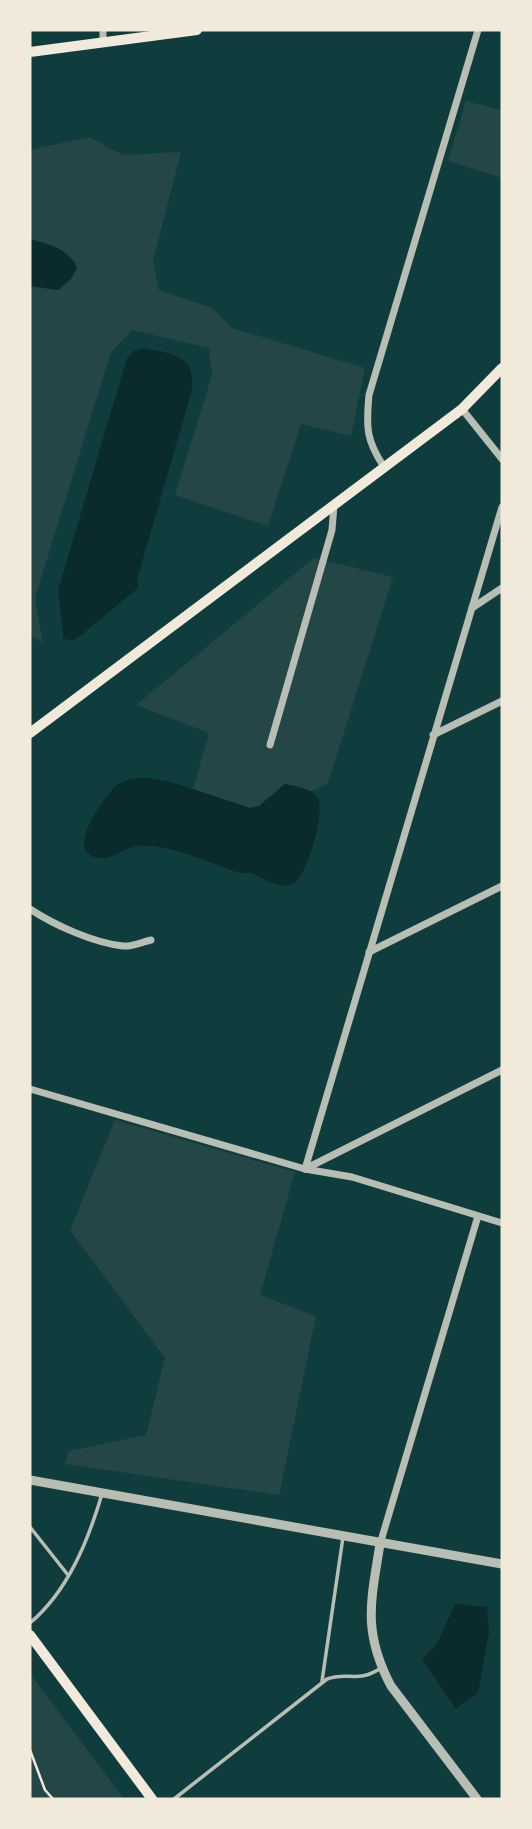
<svg xmlns="http://www.w3.org/2000/svg" width="532" height="1829" font-family="'Fira Sans Condensed',sans-serif">
  <rect width="100%" height="100%" fill="#0f3d3e"/>
  <g fill="#244646">
    <polygon points="466,101 502,110 502,178 448,161"/>
    <path d="M 89,137 L 123,155 L 181,152 L 153,261 L 159,290 L 212,308 L 232,328 L 365,368 L 351,436 L 301,424 L 268,526 L 175,495 L 212,375 L 209,348 L 132,330 L 111,352 L 35,598 L 43,643 L 30,635 L 30,286 L 58,290 L 77,268 C 70,249 48,244 30,239 L 30,150 Z"/>
    <polygon points="314,558 393,577 328,783 312,791 285,784 259,806 250,808 193,789 209,733 136,705"/>
    <polygon points="115,1120 295,1172 260,1295 316,1316 279,1495 65,1464 69,1451 146,1435 165,1358 70,1230"/>
    <polygon points="30,1674 124,1799 30,1799"/>
  </g>
  <g fill="#0a2a2b">
    <path d="M 30,239 C 48,244 70,249 77,268 L 71,279 L 58,290 L 30,286 Z"/>
    <path d="M 145,348 C 173,355 196,354 192,390 L 138,576 L 138,588 L 80,636 L 71,641 L 63,638 C 63,620 58,604 59,587 L 127,358 L 134,351 Z"/>
    <path d="M 148,778 L 171,782 L 250,808 L 259,806 L 285,784 C 296,787 313,788 318,799 C 325,813 307,879 292,884 C 278,889 267,880 256,875 C 252,872 245,873 240,873 C 212,864 166,842 137,846 C 121,849 103,867 88,853 C 73,839 106,795 117,785 C 126,778 138,778 148,778 Z"/>
    <polygon points="455,1604 487,1607 489,1633 478,1693 456,1709 422,1659 437,1644"/>
  </g>
  <g fill="none" stroke-linecap="round" stroke-linejoin="round">
    <polyline stroke="#f1e9da" stroke-width="2.5" points="30,1750 45,1790 53,1799"/>
    <g stroke="#b8beb3" stroke-width="3.5">
      <polyline points="30,1527 68,1575"/>
      <path d="M 30,1623 C 68,1591 88,1541 102,1494"/>
      <polyline points="322,1681 343,1537"/>
      <path d="M 174,1799 L 327,1679 C 348,1671 357,1684 381,1668"/>
    </g>
    <g stroke="#b8beb3" stroke-width="7">
      <polyline points="103,30 103,42"/>
      <polyline points="462,409 502,459"/>
      <path d="M 384,467 C 366,440 366,427 369,395 L 478,30"/>
      <polyline points="472,608 502,588"/>
      <polyline points="433,735 502,701"/>
      <polyline points="270,745 332,530 334,505"/>
      <path d="M 30,909 C 54,925 94,943 123,946 C 132,947 142,942 151,940"/>
      <polyline points="369,952 502,886"/>
      <polyline points="30,1089 305,1169 352,1177 502,1223"/>
      <polyline points="305,1169 502,507"/>
      <polyline points="305,1169 502,1070"/>
      <polyline points="380,1544 478,1216"/>
    </g>
    <g stroke="#b8beb3" stroke-width="9">
      <polyline points="30,1480 502,1564"/>
      <path d="M 380,1544 C 371,1601 362,1631 391,1686 L 477,1799"/>
    </g>
    <polyline stroke="#f1e9da" stroke-width="10" points="30,733 462,409 502,368"/>
    <polyline stroke="#f1e9da" stroke-width="10" points="30,1635 152,1799"/>
    <polyline stroke="#f1e9da" stroke-width="10" points="30,52 197,30"/>
  </g>
  <rect width="532" height="1829" fill="none" stroke="#f1e9da" stroke-width="63"/>
</svg>
